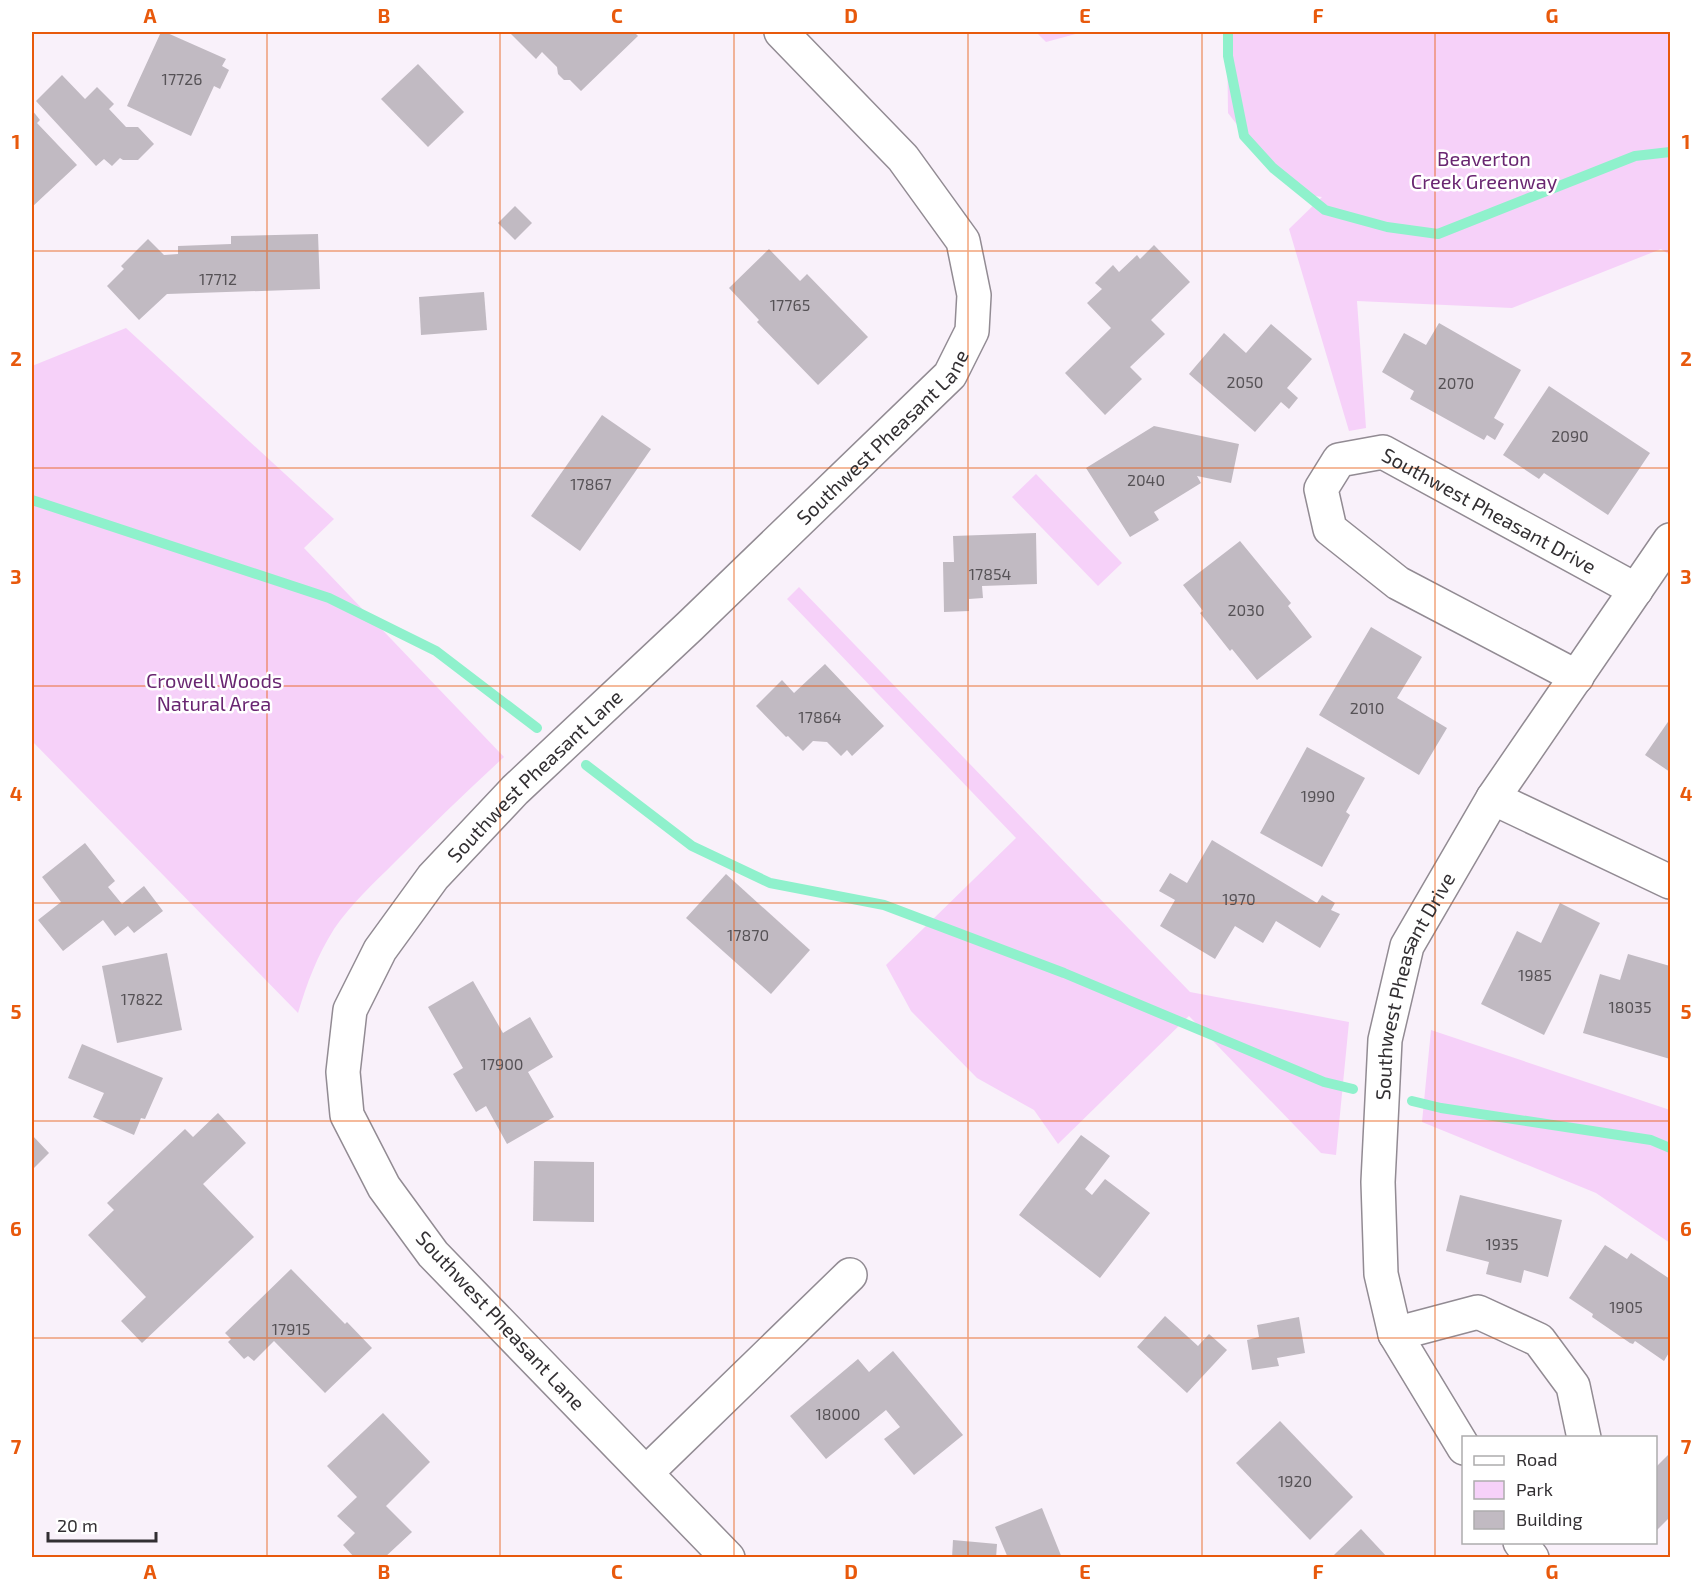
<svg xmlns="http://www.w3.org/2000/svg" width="1702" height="1589" font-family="'Exo 2',sans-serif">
  <rect width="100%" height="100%" fill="#f9f1fa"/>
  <g fill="#f6d1f9">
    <polygon points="1036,32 1083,32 1046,42"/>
    <polygon points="1227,32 1670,32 1670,255 1661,249 1512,308 1357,301 1366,428 1349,431 1289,229 1322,197 1308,195 1281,176 1265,161 1228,113"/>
    <path d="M 126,328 L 334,519 L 304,548 L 504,757 C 467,791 431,826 395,862 C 374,883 351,904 334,929 C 317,956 307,983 298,1013 L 32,741 L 32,366 Z"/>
    <polygon points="1036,474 1122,563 1098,586 1012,497"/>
    <polygon points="799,587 1190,992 1349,1022 1336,1155 1321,1153 1189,1016 1058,1144 1034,1110 977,1078 911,1011 886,965 1016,838 787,599"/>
    <polygon points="1431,1030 1670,1110 1670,1243 1596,1193 1422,1122"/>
  </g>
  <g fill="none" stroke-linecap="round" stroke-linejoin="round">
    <g stroke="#8ff1cc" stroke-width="10">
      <polyline points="1228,32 1228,56 1244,136 1273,168 1325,210 1387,227 1438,234 1635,156 1670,152"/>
      <polyline points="32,500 329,598 436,651 537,728"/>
      <polyline points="586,765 692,846 770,883 884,905 1064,973 1324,1082 1353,1089"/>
      <polyline points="1412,1101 1441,1108 1651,1140 1670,1148"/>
    </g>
  </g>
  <g fill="#c1bac2">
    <polygon points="161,32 165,32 226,59 222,66 229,70 220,89 214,86 191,136 127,106"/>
    <polygon points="509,32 634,32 638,36 581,91 570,80 564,80 558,74 557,67 542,52 536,59"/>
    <polygon points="418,64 464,112 428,147 381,99"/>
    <polygon points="62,75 85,99 97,87 114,104 109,109 126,127 138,127 154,144 138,160 123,160 120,158 112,166 104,159 96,166 36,101"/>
    <polygon points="32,110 40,120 37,123 77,165 32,207"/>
    <polygon points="515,206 532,223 515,240 498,223"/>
    <polygon points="318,234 320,289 167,294 139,320 107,286 124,269 121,266 148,239 164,255 178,254 178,246 231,244 231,236"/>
    <polygon points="1154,245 1190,282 1151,320 1165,334 1130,367 1142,379 1105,415 1065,373 1111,328 1087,303 1102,289 1095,283 1113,265 1119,272 1137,255 1140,259"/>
    <polygon points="769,249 800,281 807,274 868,337 818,385 757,322 759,320 729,288"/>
    <polygon points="484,292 487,330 421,335 419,297"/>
    <polygon points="1439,323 1521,370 1494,418 1504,424 1495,440 1487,435 1484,440 1410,399 1414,391 1382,372 1404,333 1426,345"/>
    <polygon points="1271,324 1312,359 1287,388 1298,398 1289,409 1281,402 1255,432 1189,374 1224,333 1246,353"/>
    <polygon points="1549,386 1650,453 1608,515 1544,473 1539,479 1503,455"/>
    <polygon points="602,415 651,449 580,551 531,516"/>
    <polygon points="1154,426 1239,444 1231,483 1197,476 1201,483 1154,512 1159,520 1130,537 1086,468"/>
    <polygon points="1036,533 1037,584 982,586 983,598 969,599 969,611 944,612 943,562 954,562 953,536"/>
    <polygon points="1240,541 1291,603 1288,606 1312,637 1257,680 1232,649 1230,651 1200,613 1203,611 1183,585"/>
    <polygon points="1371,627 1422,657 1397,698 1447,728 1419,775 1319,715"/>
    <polygon points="825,664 884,726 852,756 847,750 841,756 827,742 813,741 803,751 788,736 786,737 756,706 782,680 794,693"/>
    <polygon points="1670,719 1670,772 1645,755"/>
    <polygon points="1307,747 1365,778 1346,812 1350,815 1322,867 1260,833"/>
    <polygon points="1212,840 1317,903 1322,895 1335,903 1331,910 1340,914 1320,948 1276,921 1263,943 1235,926 1215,959 1160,926 1175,900 1159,891 1170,873 1187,883"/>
    <polygon points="85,843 115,881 108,887 122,904 144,886 163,911 134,933 128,926 115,936 103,920 63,951 38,920 61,902 42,877"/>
    <polygon points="726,874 810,950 771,994 686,918"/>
    <polygon points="1560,903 1600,923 1544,1035 1481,1004 1517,931 1541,943"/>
    <polygon points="167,953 182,1030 117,1043 102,966"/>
    <polygon points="1628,954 1670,966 1670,1059 1583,1033 1600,974 1620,980"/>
    <polygon points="473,981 503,1033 530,1017 553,1057 528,1072 554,1117 507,1144 486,1106 476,1112 453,1074 463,1068 428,1007"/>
    <polygon points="82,1044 163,1078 145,1119 141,1118 134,1135 93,1117 104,1093 68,1078"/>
    <polygon points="218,1113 246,1143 203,1184 254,1237 142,1343 121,1321 146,1297 88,1235 114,1210 107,1203 185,1129 193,1137"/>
    <polygon points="32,1135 49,1153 32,1170"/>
    <polygon points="1081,1135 1110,1156 1085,1189 1092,1195 1105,1179 1150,1213 1100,1278 1019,1215"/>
    <polygon points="534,1161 594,1162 594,1222 533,1221"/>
    <polygon points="1460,1195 1562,1220 1548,1277 1524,1270 1521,1283 1486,1274 1489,1262 1446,1251"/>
    <polygon points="1605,1245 1627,1259 1631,1253 1670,1279 1670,1351 1664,1361 1635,1341 1633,1344 1630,1343 1592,1317 1593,1314 1569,1298"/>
    <polygon points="291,1269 345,1324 347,1322 372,1348 325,1393 274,1341 254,1361 248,1356 244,1359 228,1342 231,1339 225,1333"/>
    <polygon points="1165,1316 1198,1346 1209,1334 1227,1350 1187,1393 1137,1347"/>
    <polygon points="1299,1317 1305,1353 1277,1358 1279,1366 1252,1370 1247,1340 1259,1337 1257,1325"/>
    <polygon points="893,1351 963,1435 914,1475 884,1439 900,1427 886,1410 826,1459 790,1416 858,1359 869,1372"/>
    <polygon points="383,1413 430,1462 386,1506 412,1532 384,1558 355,1558 343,1545 355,1533 337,1516 357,1497 327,1466"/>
    <polygon points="1280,1421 1353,1497 1310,1540 1236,1463"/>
    <polygon points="1670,1453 1670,1517 1656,1531 1656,1467"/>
    <polygon points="1042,1508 1062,1558 1008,1558 995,1527"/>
    <polygon points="1361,1529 1388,1558 1331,1558 1336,1553"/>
    <polygon points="953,1540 997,1544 996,1558 952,1558"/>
  </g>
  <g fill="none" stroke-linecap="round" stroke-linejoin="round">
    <defs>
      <g id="minor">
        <path id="s1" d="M 1577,677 L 1398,583 L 1330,529 L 1321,489 L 1339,460 L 1383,452 L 1636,590"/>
        <polyline points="1493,798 1670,882"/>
        <polyline points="1395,1334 1478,1312 1539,1340 1573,1386 1584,1438"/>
        <path id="s2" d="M 1464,1448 L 1395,1334 L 1381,1274 L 1378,1182 L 1385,1040 L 1407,946 L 1493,798 L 1670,540"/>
        <polyline points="646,1473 850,1275"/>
        <polyline points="1520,1542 1532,1558"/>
        <path id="s3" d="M 728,1558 L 433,1254 L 384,1187 L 347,1115 L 343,1072 L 350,1010 L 380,950 L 433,877 L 515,790 L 690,626 L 950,375 L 972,331 L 974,295 L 963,241 L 903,158 L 781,32"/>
      </g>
    </defs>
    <use href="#minor" stroke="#928b93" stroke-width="36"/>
    <use href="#minor" stroke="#fff" stroke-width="33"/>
  </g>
  <path fill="none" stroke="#e8590c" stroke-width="1.5" stroke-opacity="0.55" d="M 267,32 L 267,1558M 500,32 L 500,1558M 734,32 L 734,1558M 968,32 L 968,1558M 1202,32 L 1202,1558M 1435,32 L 1435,1558M 32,251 L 1670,251M 32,468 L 1670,468M 32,686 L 1670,686M 32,903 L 1670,903M 32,1121 L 1670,1121M 32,1338 L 1670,1338"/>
  <g text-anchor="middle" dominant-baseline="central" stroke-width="5" stroke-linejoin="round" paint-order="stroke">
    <g font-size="16" fill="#565256">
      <text x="182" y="78">17726</text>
      <text x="218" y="278">17712</text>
      <text x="790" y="304">17765</text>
      <text x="1245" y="381">2050</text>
      <text x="1456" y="382">2070</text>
      <text x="1570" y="435">2090</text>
      <text x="1146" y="479">2040</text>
      <text x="591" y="483">17867</text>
      <text x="990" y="573">17854</text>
      <text x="1246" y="609">2030</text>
      <text x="1367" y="707">2010</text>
      <text x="820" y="716">17864</text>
      <text x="1318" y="795">1990</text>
      <text x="1239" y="898">1970</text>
      <text x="748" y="934">17870</text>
      <text x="1535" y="974">1985</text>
      <text x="142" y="998">17822</text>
      <text x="1630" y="1006">18035</text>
      <text x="502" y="1063">17900</text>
      <text x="1502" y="1243">1935</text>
      <text x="1626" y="1306">1905</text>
      <text x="291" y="1328">17915</text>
      <text x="838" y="1413">18000</text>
      <text x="1295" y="1480">1920</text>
    </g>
    <g font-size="20" fill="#692671" stroke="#fff">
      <text x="1484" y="158">Beaverton<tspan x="1484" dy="23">Creek Greenway</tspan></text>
      <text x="214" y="680">Crowell Woods<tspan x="214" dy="23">Natural Area</tspan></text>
    </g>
    <g font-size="20" fill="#322f32" stroke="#fff">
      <text stroke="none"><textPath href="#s3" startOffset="1480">Southwest Pheasant Lane</textPath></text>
      <text stroke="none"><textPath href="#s1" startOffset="530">Southwest Pheasant Drive</textPath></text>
      <text stroke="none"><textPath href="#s3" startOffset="994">Southwest Pheasant Lane</textPath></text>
      <text stroke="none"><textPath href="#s2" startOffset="489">Southwest Pheasant Drive</textPath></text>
      <text transform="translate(501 1320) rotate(47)">Southwest Pheasant Lane</text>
    </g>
  </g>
  <rect width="1702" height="1589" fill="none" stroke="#ffffff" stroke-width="66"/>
  <rect x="1462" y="1436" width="195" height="108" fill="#ffffff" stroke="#adacad" stroke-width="1.5"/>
  <rect x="1474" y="1456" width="30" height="9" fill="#ffffff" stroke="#adacad" stroke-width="1.5"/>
  <text x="1516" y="1466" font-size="18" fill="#322f32">Road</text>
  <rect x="1474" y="1481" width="30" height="18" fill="#f6d1f9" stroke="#adacad" stroke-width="1.5"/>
  <text x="1516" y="1496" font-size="18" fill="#322f32">Park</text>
  <rect x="1474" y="1511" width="30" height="18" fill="#c1bac2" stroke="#adacad" stroke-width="1.5"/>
  <text x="1516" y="1526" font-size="18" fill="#322f32">Building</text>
  <path d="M48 1532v9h108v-9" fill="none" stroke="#322f32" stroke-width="3"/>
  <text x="57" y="1532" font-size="18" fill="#322f32" stroke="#ffffff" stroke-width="4.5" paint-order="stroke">20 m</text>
  <rect x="33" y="33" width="1636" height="1523" fill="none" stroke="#e8590c" stroke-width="2"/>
  <g font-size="20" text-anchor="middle" font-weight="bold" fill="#e8590c">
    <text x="150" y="23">A</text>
    <text x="384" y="23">B</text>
    <text x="617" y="23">C</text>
    <text x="851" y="23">D</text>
    <text x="1085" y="23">E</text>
    <text x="1318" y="23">F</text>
    <text x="1552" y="23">G</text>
    <text x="16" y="149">1</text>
    <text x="1686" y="149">1</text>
    <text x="16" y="366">2</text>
    <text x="1686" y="366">2</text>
    <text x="16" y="584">3</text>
    <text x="1686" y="584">3</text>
    <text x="16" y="801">4</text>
    <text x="1686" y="801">4</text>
    <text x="16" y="1019">5</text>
    <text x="1686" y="1019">5</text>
    <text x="16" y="1236">6</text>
    <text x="1686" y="1236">6</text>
    <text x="16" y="1454">7</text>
    <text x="1686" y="1454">7</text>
    <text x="150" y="1579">A</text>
    <text x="384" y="1579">B</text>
    <text x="617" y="1579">C</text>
    <text x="851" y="1579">D</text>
    <text x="1085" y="1579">E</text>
    <text x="1318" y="1579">F</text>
    <text x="1552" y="1579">G</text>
  </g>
</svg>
